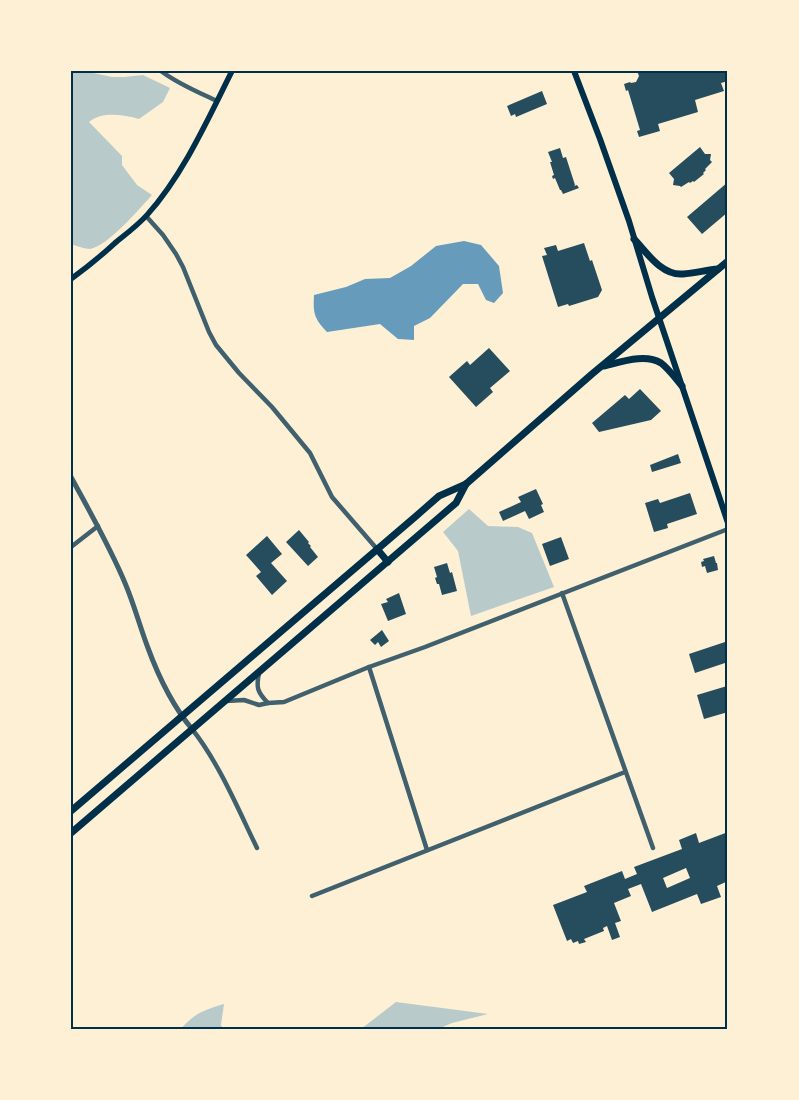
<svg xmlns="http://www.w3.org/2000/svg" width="799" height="1100" font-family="'IBM Plex Sans',sans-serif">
  <rect width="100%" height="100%" fill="#fdf0d5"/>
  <g fill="#b9caca">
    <path d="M 71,71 L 84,71 L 112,77 L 124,77 L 143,75 L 170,88 L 163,102 L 139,119 C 123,115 103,111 89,122 L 122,156 L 122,165 L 137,185 L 152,195 C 140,208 108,246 90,249 C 85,249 77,246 71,244 Z"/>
    <polygon points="469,509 488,526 518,527 532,533 554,587 471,616 458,551 443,532"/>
    <polygon points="396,1002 488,1014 452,1023 438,1029 361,1029"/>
    <path d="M 224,1004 L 221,1025 L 223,1029 L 181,1029 C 193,1014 206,1009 224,1004 Z"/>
  </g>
  <path fill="#669bbc" d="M 464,241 L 481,245 L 499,266 L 503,293 L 494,303 L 486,300 L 478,284 L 463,284 L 430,318 L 414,326 L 414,340 L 398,339 L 380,324 L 327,332 C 314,318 313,314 314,295 L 346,287 L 365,279 L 390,278 L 411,266 L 436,246 Z"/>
  <g fill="#264d5e" fill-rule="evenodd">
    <polygon points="637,71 728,71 728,81 721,83 724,91 695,100 698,112 658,124 660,131 639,137 637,131 640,130 628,90 626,91 624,84 630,82 631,83 636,82 639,76"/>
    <polygon points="542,91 547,104 516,117 515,114 511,116 507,106"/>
    <polygon points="700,147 705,154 711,154 710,160 712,162 705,169 706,170 703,173 704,174 694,182 693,181 690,183 689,182 681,187 680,186 673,185 674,179 669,173"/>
    <polygon points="560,148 563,158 566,157 575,185 574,186 577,185 579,188 563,194 561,190 560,190 555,178 553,179 552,176 554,175 550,162 552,162 548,152"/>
    <polygon points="728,182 728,212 702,234 687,217"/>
    <polygon points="584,243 590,261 592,260 602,290 598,297 569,306 568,304 558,307 542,256 547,255 544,248 556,245 558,251"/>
    <polygon points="489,348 510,371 490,388 493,392 476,407 449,377 467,361 470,365"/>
    <polygon points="640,389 661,411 651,420 599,432 592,423 625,395 629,399"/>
    <polygon points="678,454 681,463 652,472 650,465"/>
    <polygon points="536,489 543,504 541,505 544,512 529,519 525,511 503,521 499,512 521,502 518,497"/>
    <polygon points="690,493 697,514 667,524 668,528 654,532 645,503 658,499 660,503"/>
    <polygon points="299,530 309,542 308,543 311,546 310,547 318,557 308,566 286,542"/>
    <polygon points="267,536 282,554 271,563 287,581 272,595 256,576 261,572 246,555"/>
    <polygon points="561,537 569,559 550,566 542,544"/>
    <polygon points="714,556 716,563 717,563 718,570 707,573 705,566 702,567 701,562 704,561 703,559"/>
    <polygon points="447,563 450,573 452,572 457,591 442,595 439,584 437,584 435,578 437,577 434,567"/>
    <polygon points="399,593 406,614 388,621 381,604 388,602 386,599"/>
    <polygon points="382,630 389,641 381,647 378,642 375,645 370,640"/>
    <polygon points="728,641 728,662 695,673 689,654"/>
    <polygon points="727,686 728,712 704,719 697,695"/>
    <path d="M 728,832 L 728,881 L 717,886 L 721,897 L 701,904 L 697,894 L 652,912 L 641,884 L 628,889 L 631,896 L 614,903 L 621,921 L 615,923 L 620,937 L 612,940 L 607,926 L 603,928 L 604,931 L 584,939 L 586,942 L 579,944 L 578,941 L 573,943 L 571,939 L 567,941 L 553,905 L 587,892 L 584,886 L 622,871 L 625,879 L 637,874 L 634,867 L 682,849 L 679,840 L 696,833 L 699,843 ZM 686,868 L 690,878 L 667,888 L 663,878 Z"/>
  </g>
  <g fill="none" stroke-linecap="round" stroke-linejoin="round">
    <g stroke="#3f606c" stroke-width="4.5">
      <path d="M 161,71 C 178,84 198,92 217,101"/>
      <polyline points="146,216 163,235 176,254 183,267 209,332 216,345 239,373 272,407 310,453 332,497 377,549"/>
      <polyline points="71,547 98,526"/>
      <polyline points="562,593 653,848"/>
      <polyline points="369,667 427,850"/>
      <path d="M 259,673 C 256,687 257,692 268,703"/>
      <polyline points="226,701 244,700 259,705 268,703 284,702 369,667 425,647 728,529"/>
      <path d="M 192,729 C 219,763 238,809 257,848"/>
      <polyline points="312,896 625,772"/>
    </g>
    <path stroke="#3f606c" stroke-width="5" d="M 71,477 C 90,512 110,547 125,583 C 134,604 140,627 148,648 C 159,678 172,705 192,729"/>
    <path stroke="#003049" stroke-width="5.5" d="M 71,279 C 86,268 101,256 115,243 C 126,234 137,226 147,215 C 183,175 208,119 232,71"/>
    <polyline stroke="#003049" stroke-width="6" points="574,71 600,139 629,221 652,297 728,523"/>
    <g stroke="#003049" stroke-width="7">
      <path d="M 634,239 C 647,253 662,276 683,274 C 695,273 707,270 718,269"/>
      <path d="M 604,366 C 621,362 645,353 661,363 C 668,368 677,380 682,386"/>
      <polyline points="377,549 388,562"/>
      <polyline points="71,811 415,517 439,496 466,484 592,374 728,261"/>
      <polyline points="71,833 456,503 466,484"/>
    </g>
  </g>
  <rect width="799" height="1100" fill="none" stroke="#fdf0d5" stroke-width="145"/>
  <rect x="72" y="72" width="654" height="956" fill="none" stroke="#003049" stroke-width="2"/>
</svg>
